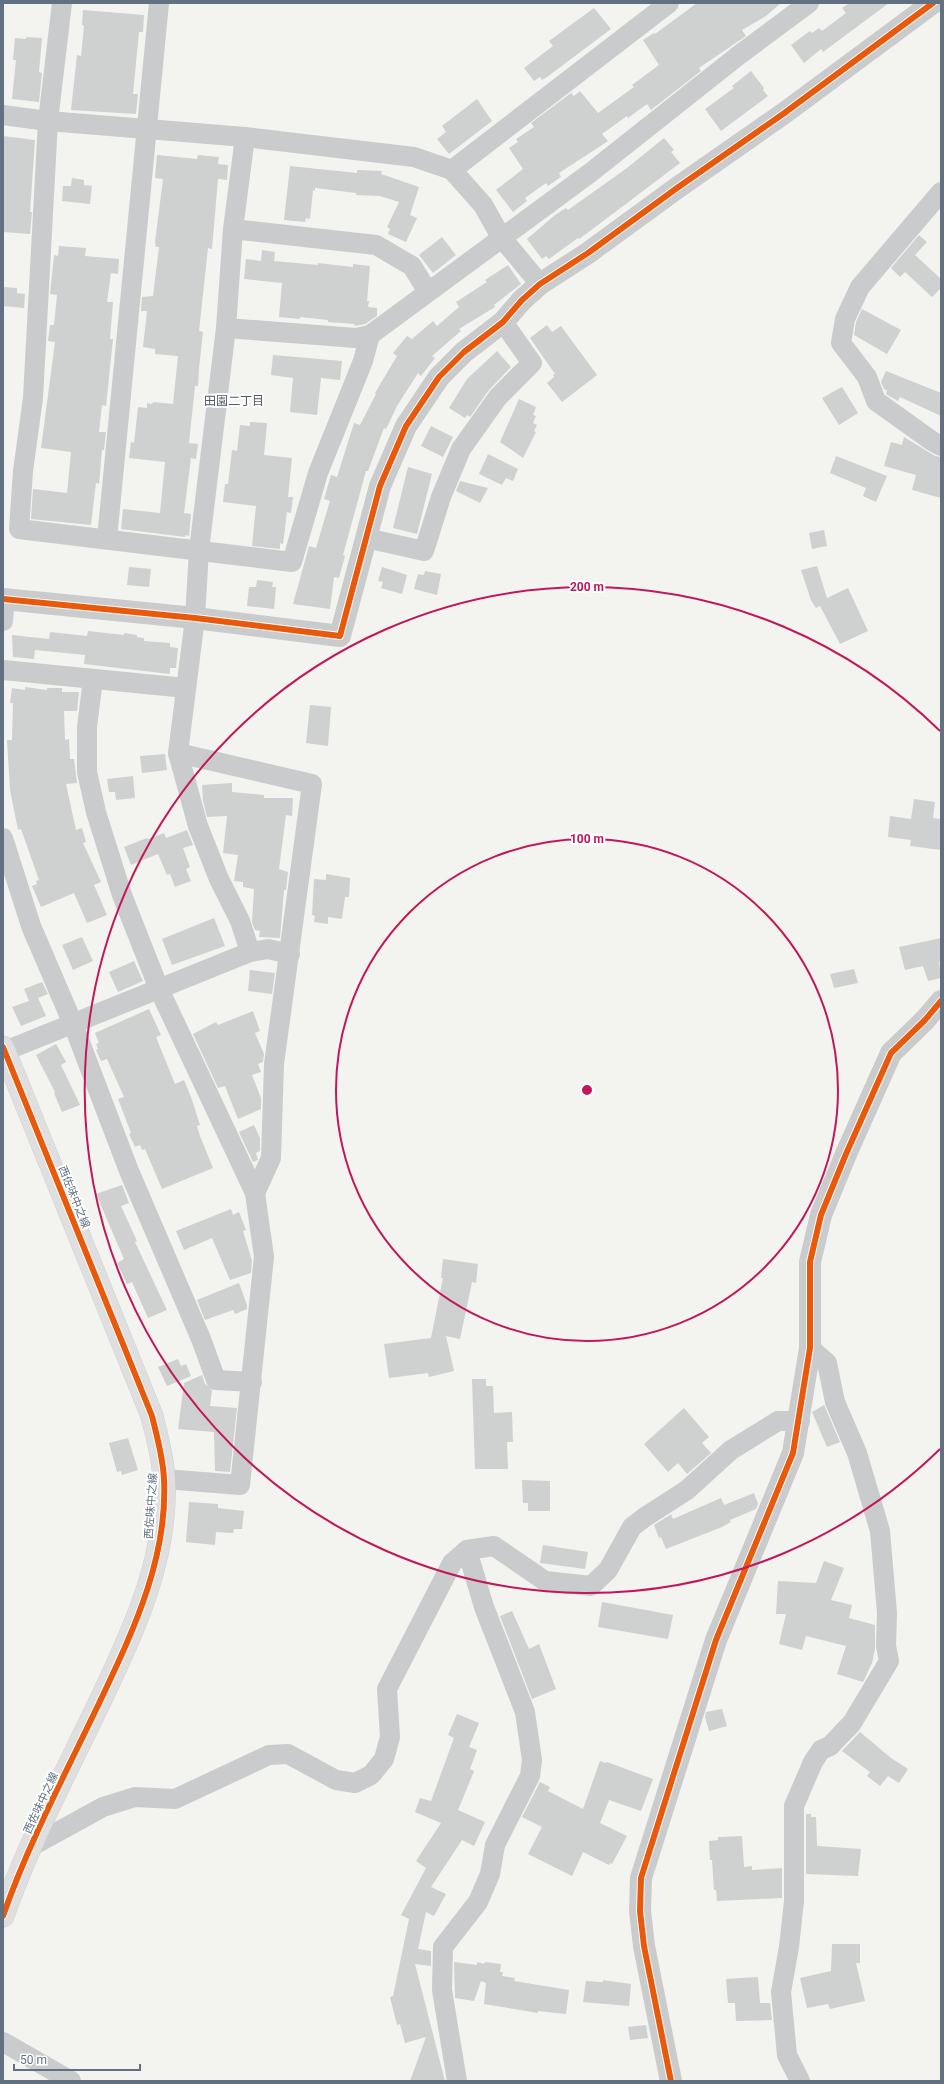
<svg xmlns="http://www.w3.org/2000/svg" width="944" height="2084" font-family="Roboto,'Noto Sans JP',sans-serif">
  <rect width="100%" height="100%" fill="#f3f3f0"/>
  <g fill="#cfd0d0">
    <polygon points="697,3 781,3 766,16 742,30 746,36 699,68 701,71 651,110 647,104 628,118 627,116 602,134 608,141 559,173 561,177 548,186 546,183 525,198 527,201 513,212 496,190 523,169 509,148 518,142 516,139 534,127 531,123 571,93 574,96 580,91 598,113 634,87 632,85 659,65 643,40 654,33 655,34"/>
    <polygon points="850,3 889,3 823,52 821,49 804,63 791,45 810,31 812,33 819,28 822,31 846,13 842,8"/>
    <polygon points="594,8 611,29 547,77 542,80 540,77 534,81 524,68 553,46 549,41"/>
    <polygon points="83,10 144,15 143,32 139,32 133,94 138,94 136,114 71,110 77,55 81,56 84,26 82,25"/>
    <polygon points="26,37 42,38 39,72 42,73 39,102 12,99 16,60 13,60 15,38 26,39"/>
    <polygon points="751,71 764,88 763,90 768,96 721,131 705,109 734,88 732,86"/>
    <polygon points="477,99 492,121 449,154 437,139 446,132 442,126"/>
    <polygon points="3,136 35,140 30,212 32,212 30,234 3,232"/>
    <polygon points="664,138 674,150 671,152 680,163 594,228 579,239 578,238 549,259 546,256 542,259 527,239 555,215 566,208 568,210 627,168"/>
    <polygon points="157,155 197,159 198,155 219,157 218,164 228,165 227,180 218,179 212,249 208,248 199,331 203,332 199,368 198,386 195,386 189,443 198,444 196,459 191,458 184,513 191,514 189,536 185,535 185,537 121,529 123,509 160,513 165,462 129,458 131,442 134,443 138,407 147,408 147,403 152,404 153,402 173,404 178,356 155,354 155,349 143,347 147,311 141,311 142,297 153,296 159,247 156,247 155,242 163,179 155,178"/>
    <polygon points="290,166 357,173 357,170 382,171 381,174 419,187 410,215 417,218 406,242 388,234 390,229 387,227 399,202 380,196 356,195 356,193 315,188 315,191 313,190 310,219 306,218 305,222 284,220"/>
    <polygon points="72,178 84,180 84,185 92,186 90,204 62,201 63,186 71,186"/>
    <polygon points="919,235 927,242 915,255 941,279 941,288 932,297 905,272 900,277 891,268"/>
    <polygon points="442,237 456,255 433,273 419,255"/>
    <polygon points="59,246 86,248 85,256 119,259 118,274 111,273 107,302 113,302 110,339 113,339 106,406 102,405 99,432 106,432 104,450 102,450 99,484 96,483 91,525 31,519 33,489 67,493 71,452 41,448 55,342 48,341 50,325 54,325 57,295 50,294 54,255 58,256"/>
    <polygon points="262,250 275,252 274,261 318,265 318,263 353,267 353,264 370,266 367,301 369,301 368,307 377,308 377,316 365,324 355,326 354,324 328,322 328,320 300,317 300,319 279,317 282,283 244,279 246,259 261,261"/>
    <polygon points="508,265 521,284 494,305 495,307 459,329 461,331 432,356 435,358 421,376 418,373 397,406 386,429 384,428 368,471 366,471 343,555 345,556 339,578 334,577 330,609 293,604 309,546 316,548 330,501 324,499 331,475 337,477 354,423 360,425 376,394 375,393 397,356 393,353 407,336 412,339 433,321 437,326 459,307 456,302 487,282 485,280"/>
    <polygon points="3,287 17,288 17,293 25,294 24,308 3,306"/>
    <polygon points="862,309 901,330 887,354 854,335 856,322"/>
    <polygon points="547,325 552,332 561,326 597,375 562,402 547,383 554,377 553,375 555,374 530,338"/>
    <polygon points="497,351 511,367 489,390 470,417 467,415 465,418 449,408 467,379"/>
    <polygon points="273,355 342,361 340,380 321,378 317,415 290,412 293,378 271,375"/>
    <polygon points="886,371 941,393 941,416 900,397 898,401 886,394 887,390 884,389 881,382"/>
    <polygon points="842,387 858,413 839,425 822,398"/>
    <polygon points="519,399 536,407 533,415 536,416 533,423 537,425 534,431 536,432 523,458 500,442"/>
    <polygon points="250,422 267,423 264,455 292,458 288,497 293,497 291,513 287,512 283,544 280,543 280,549 252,546 256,506 223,502 225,484 228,484 232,450 237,451 240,425 250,426"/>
    <polygon points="431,426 453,437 443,457 421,446"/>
    <polygon points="904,437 935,456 941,457 941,498 912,490 916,475 884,466 891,442 902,445"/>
    <polygon points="488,454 518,469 513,481 506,478 502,485 479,474"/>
    <polygon points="836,456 887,476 876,502 863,496 866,488 830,473"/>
    <polygon points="408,467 432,474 417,534 393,528"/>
    <polygon points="460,481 488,488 480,503 456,491"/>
    <polygon points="824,530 827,546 812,549 809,533"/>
    <polygon points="817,566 827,598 848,588 868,631 840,644 820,606 816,608 811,600 801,570"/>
    <polygon points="129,567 151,569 149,587 127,585"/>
    <polygon points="382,567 407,575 402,594 381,588 383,582 378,581"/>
    <polygon points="425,571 441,574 437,595 414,589 418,574 424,575"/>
    <polygon points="257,580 273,582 272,587 276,587 274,609 247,606 249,587 256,587"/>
    <polygon points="88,631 124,635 124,633 137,635 137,637 144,638 144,641 170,643 170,647 178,648 176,668 170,668 170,674 84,664 85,655 35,650 34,659 13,657 12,635 49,639 50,632 87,636"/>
    <polygon points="25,687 47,690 47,688 62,688 62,692 79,692 77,711 64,711 65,740 69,739 70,759 74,759 77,783 66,784 76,830 82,828 86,842 83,843 101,882 94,885 107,915 87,923 74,893 41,907 32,886 37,884 36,881 39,880 21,829 18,830 10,790 7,740 12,740 13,703 10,703 12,688 25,690"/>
    <polygon points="310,705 331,707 328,746 306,743"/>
    <polygon points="165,754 167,770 142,773 140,756"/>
    <polygon points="133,776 135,798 116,800 115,792 109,792 107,779"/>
    <polygon points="232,783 232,792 264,795 264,798 293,798 292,816 286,815 279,869 288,872 286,890 284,890 280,938 259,937 260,931 255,930 252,922 254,889 243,887 243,882 234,881 238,855 223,853 227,816 207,817 203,801 202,785"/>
    <polygon points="914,799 935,802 933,818 941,819 941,850 910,846 911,840 888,837 890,816 911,819"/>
    <polygon points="187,830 193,845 183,848 190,867 186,869 191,881 175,887 170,874 167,875 158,854 131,865 124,847 147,838 148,839 164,833 166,838"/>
    <polygon points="326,874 350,878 349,897 345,897 342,919 328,917 328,924 314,922 315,916 312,915 314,879 326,880"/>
    <polygon points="214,918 225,946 172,965 162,939"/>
    <polygon points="82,937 93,961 73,970 62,945"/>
    <polygon points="941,938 941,961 939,962 941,978 928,981 923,966 905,970 899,947"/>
    <polygon points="134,961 143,981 118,992 109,972"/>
    <polygon points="854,969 858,983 834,988 830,974"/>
    <polygon points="250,970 275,973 272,994 248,991"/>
    <polygon points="42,982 48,994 38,998 46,1016 21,1026 12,1007 29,1001 24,989"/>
    <polygon points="149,1009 161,1035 156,1037 175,1084 184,1080 191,1097 200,1125 197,1126 200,1136 213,1168 162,1189 145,1149 142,1150 140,1145 135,1147 129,1134 131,1133 118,1099 124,1097 107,1059 101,1061 96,1050 98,1049 96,1044 99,1043 95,1033"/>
    <polygon points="253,1011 260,1031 255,1033 264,1054 263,1062 258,1064 261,1072 252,1075 261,1098 261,1109 238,1119 225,1086 218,1088 193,1034 216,1022 218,1025"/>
    <polygon points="56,1044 66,1062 61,1065 80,1105 62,1112 54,1093 55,1092 36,1055"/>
    <polygon points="254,1125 260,1138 260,1151 256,1153 258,1160 253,1162 239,1132"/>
    <polygon points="122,1185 129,1203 121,1206 137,1241 135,1242 167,1310 148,1318 132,1282 127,1284 117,1263 124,1259 96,1194"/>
    <polygon points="231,1209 233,1215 239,1212 246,1230 243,1231 252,1261 251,1273 230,1280 212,1238 184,1250 176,1231"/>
    <polygon points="443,1259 478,1264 476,1283 472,1282 460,1339 446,1336 454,1371 429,1377 428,1373 389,1378 384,1344 431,1338 443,1278 441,1278"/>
    <polygon points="239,1283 247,1305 247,1309 235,1314 233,1310 205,1320 197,1300"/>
    <polygon points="178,1359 181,1366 186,1364 191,1376 167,1386 158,1367"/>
    <polygon points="202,1375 205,1384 212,1390 210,1406 237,1408 230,1472 215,1471 214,1432 178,1429 184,1383"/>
    <polygon points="472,1379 486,1379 486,1386 493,1386 494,1413 512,1412 513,1442 507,1442 508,1469 475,1469"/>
    <polygon points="824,1405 840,1442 827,1447 812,1412"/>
    <polygon points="684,1408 709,1437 702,1443 711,1453 687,1474 678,1463 668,1472 644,1444"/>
    <polygon points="128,1438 138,1470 122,1475 121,1471 117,1472 109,1443"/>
    <polygon points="522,1480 550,1481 550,1511 528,1511 528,1503 523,1503"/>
    <polygon points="754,1493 758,1504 756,1509 730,1520 731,1522 722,1527 666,1549 661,1537 659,1538 654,1525 670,1515 671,1514 673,1519 721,1498 724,1505"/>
    <polygon points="189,1502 218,1504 218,1508 244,1511 242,1529 234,1529 233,1533 216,1532 215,1545 186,1542"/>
    <polygon points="543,1545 588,1552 585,1569 540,1563"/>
    <polygon points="824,1561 844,1568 831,1600 852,1605 849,1618 875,1625 875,1649 872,1663 863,1682 837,1674 846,1646 806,1636 802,1650 779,1644 786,1614 776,1614 778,1581 816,1583"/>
    <polygon points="602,1602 673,1615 668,1639 598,1627"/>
    <polygon points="512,1611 529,1649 539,1644 556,1689 532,1699 500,1616"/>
    <polygon points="722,1709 727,1726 709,1731 705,1717 706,1712"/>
    <polygon points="457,1714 479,1723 469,1747 477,1750 470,1769 474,1771 458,1810 485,1822 474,1846 462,1840 431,1887 446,1894 434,1916 426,1912 418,1949 431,1951 431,1966 415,1964 445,2081 410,2081 426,2037 405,2043 400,2024 397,2025 390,1997 393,1996 409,1919 401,1915 426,1868 416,1861 441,1823 415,1812 420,1798 431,1801 454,1738 448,1735"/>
    <polygon points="860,1732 891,1758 908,1769 899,1783 888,1776 880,1786 867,1776 870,1772 842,1751"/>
    <polygon points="600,1761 606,1763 607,1762 653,1779 641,1811 609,1800 600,1823 627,1836 612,1864 610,1863 609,1865 583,1852 572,1876 528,1854 542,1827 522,1817 540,1782 550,1787 548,1791 583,1809"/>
    <polygon points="806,1814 811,1814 811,1817 816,1817 817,1846 861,1849 858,1876 806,1874"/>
    <polygon points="742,1836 744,1867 752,1866 752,1870 782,1868 782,1898 717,1901 716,1890 714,1890 712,1860 710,1860 709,1841 718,1840 718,1837"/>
    <polygon points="832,1944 860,1944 860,1963 856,1963 865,2001 830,2009 828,2004 807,2008 800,1978 831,1971"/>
    <polygon points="454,1962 477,1965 477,1962 484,1964 485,1962 501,1964 500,1972 503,1972 502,1976 515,1978 514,1981 569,1990 566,2014 538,2011 538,2013 484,2004 486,1983 481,1981 474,2001 455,1998"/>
    <polygon points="758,1977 760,2003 770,2003 772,2020 736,2021 735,2003 728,2003 726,1979"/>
    <polygon points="603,1980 631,1984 629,2006 583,2002 586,1981 600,1982 603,1982"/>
    <polygon points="646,2025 648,2038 630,2040 628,2027"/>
  </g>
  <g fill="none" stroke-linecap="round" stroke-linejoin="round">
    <defs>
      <path id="secondary" d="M 3,1047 L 152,1416 C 157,1437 163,1457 164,1479 C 168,1556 135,1627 103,1695 C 69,1767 29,1841 3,1916"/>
    </defs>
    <use href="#secondary" stroke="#cfd1d0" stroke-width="23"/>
    <g stroke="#cacbcc" stroke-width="20">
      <polyline points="62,3 48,121 33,398 23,471 19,529 292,562 318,473 363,361 370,335"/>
      <polyline points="3,115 48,121 245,137 414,157 452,170 483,205 501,237 540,284"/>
      <polyline points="245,137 233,229 226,328 199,550 195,618 178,753 198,826 219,879 240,921 250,952"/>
      <polyline points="452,170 669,3"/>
      <polyline points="941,192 860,287 845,319 841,343 867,377 876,401 932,441 941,446"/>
      <polyline points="233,229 376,245 412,266 428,292"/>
      <polyline points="226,328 356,338 370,335 590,173 739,55 809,3"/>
      <polyline points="366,538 424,551 441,497 461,449 498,397 532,363 503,322"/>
      <polyline points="107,539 159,3"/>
      <polyline points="3,621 5,599"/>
      <polyline points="3,670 186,688"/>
      <polyline points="93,679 87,727 87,772 96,812 122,895 159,989 255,1193 264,1257 240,1485 165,1479"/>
      <polyline points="178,753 312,784 274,1064 271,1158 255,1193"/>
      <polyline points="3,838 31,926 73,1024 129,1171 201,1339 216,1380 252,1382"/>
      <polyline points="5,1051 250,952 268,949 290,954"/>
      <polyline points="32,1846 103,1807 135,1797 175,1799 269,1755 288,1754 336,1780 355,1783 371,1775 384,1759 390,1737 387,1689 452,1563 467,1550 494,1546 545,1581 591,1586 608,1570 632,1527 645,1517 687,1490 731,1450 778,1421 800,1421"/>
      <polyline points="3,2042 71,2081"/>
      <polyline points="457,2081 442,1990 443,1947 478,1902 490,1874 495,1845 530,1776 532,1760 525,1712 484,1607 467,1550"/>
      <polyline points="800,2081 787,2055 781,1992 789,1947 794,1901 794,1806 813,1762 821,1750 830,1746 852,1723 889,1661 886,1646 887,1613 880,1531 857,1453 835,1402 827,1363 810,1348"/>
    </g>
    <g stroke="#cacbcc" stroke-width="22">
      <polyline points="3,599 195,618 340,636 380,486 406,426 439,377 464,352 503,322 522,300 540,284 588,253 677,188 783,114 933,3"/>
      <polyline points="671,2081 644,1946 640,1911 641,1878 716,1640 793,1453 810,1348 810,1262 821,1215 846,1154 891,1053 925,1020 941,1001"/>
    </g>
    <use href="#secondary" stroke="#dfdfe0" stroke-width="22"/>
    <defs>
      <g id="cycleway">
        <polyline points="3,599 195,618 340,636 380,486 406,426 439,377 464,352 503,322 522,300 540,284 588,253 677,188 783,114 933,3"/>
        <path d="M 3,1047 L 152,1416 C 157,1437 163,1457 164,1479 C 168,1556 135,1627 103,1695 C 69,1767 29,1841 3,1916"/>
        <polyline points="671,2081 644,1946 640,1911 641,1878 716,1640 793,1453 810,1348 810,1262 821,1215 846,1154 891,1053 925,1020 941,1001"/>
      </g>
    </defs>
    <use href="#cycleway" stroke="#fff" stroke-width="8"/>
    <use href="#cycleway" stroke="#e8590c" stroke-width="6"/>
  </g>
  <g fill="none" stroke="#c2185b" stroke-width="2">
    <circle cx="587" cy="1090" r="251"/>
    <path d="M940 1449A503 503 0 1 1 940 731"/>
  </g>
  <g text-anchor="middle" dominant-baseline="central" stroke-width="4" stroke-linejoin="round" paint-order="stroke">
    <g font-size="11" fill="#617182" stroke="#fff">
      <text transform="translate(74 1197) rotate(68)">西佐味中之線</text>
      <text transform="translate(151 1506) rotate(-86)">西佐味中之線</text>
      <text transform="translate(41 1803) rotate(-65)">西佐味中之線</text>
    </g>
    <g font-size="12" fill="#505b67" stroke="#fff">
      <text x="234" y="401">田園二丁目</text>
    </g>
  </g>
  <circle cx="587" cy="1090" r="6" fill="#c2185b" stroke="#fff" stroke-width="2"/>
  <g font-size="12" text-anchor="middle" font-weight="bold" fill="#c2185b" stroke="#fff" stroke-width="4" stroke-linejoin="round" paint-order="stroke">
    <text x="587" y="591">200 m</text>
    <text x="587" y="843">100 m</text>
  </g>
  <rect width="944" height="2084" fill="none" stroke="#617182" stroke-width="8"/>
  <path d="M14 2064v6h126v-6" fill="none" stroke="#617182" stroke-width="2"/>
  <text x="20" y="2064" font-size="12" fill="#617182" stroke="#ffffff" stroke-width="3" paint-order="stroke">50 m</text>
</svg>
